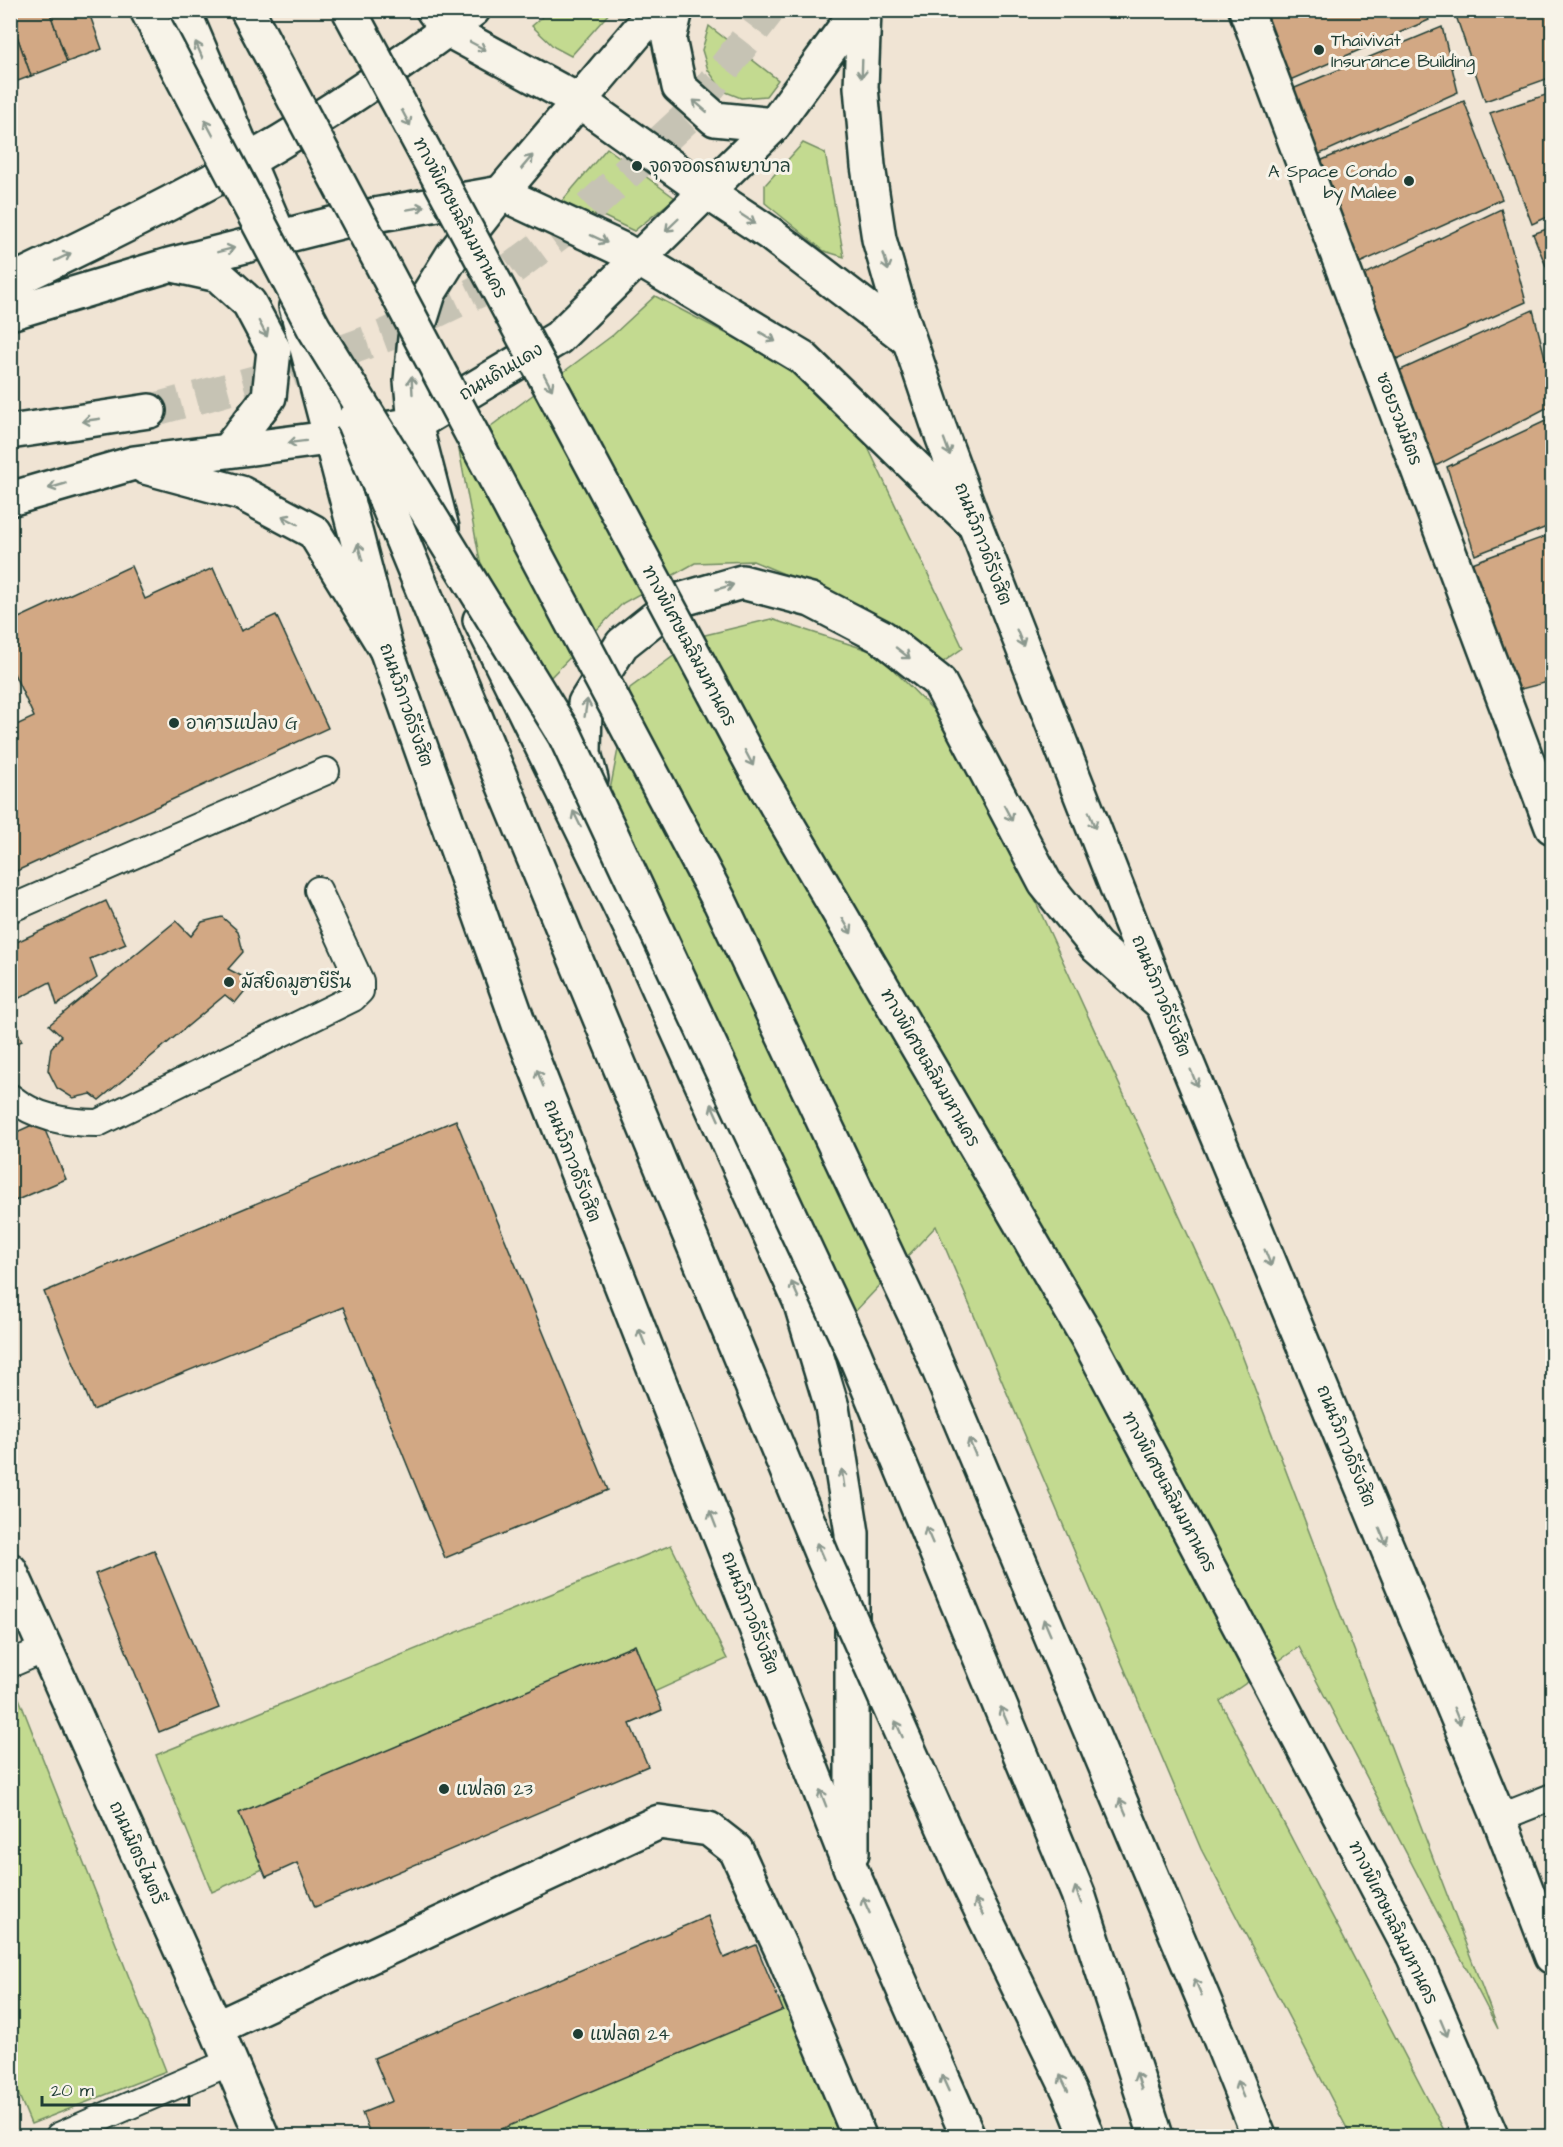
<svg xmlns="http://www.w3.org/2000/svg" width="1563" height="2147" font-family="'Architects Daughter','Playpen Sans Thai',sans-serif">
  <rect width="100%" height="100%" fill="#f0e4d4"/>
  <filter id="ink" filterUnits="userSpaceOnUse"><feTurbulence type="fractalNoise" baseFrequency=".0167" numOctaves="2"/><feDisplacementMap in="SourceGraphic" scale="12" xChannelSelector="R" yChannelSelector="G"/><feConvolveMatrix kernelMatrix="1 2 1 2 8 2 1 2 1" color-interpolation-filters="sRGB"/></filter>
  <g filter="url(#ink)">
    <g fill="#c3da90" stroke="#718c62" stroke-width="1.5">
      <polygon points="549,11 549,10 611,11 571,56 554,47 532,26"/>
      <polygon points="709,26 778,80 766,96 741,98 723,91 708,70 702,50"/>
      <polygon points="803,143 825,153 844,257 824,251 765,203 765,185"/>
      <polygon points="607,148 675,198 634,231 605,217 556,208"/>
      <polygon points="655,296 799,372 864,439 963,648 943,662 866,608 753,561 695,563 623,603 546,682 480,561 459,450 613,335"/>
      <polygon points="771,619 877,653 937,714 1034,898 1237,1342 1498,2029 1299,1647 1220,1701 1447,2136 1351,2136 1201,1849 936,1226 834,1334 610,790 630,688 701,636"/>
      <polygon points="671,1545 727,1659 212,1892 156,1755"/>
      <polygon points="13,1683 166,2071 31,2124 10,2074 10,1684"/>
      <polygon points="789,1996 848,2136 462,2136"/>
    </g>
    <g fill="#d2a884" stroke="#1f3d34" stroke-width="1.5">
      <polygon points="10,10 49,10 67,62 31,76 10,16"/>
      <polygon points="49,10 88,10 102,49 67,62"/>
      <polygon points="1264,10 1425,10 1429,20 1290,80"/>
      <polygon points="1454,10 1552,10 1552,77 1485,101"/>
      <polygon points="10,16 31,76 10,84"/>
      <polygon points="1442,27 1458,92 1311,158 1290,90"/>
      <polygon points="1552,93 1552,215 1532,224 1490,113"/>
      <polygon points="1464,101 1502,199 1355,265 1315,163"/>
      <polygon points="1501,209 1526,302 1397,359 1363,275"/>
      <polygon points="1552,227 1552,281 1533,234"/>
      <polygon points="1533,310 1552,385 1552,405 1428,470 1392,374"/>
      <polygon points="1552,418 1552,525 1475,555 1447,467"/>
      <polygon points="1552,534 1552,681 1517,690 1461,567"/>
      <polygon points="131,566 145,599 213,568 241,631 276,615 328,728 10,874 10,728 34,717 10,665 10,622"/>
      <polygon points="106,901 126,944 90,959 97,978 57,1005 50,982 12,1002 10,998 10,945"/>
      <polygon points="222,917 238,931 243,952 228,969 247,979 244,992 235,1003 225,995 99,1100 91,1094 73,1098 57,1088 48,1070 51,1048 61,1036 49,1025 176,921 191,936 202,922"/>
      <polygon points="10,1015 22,1041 10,1046"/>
      <polygon points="456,1120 608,1490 445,1558 343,1307 93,1410 44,1292"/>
      <polygon points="41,1121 66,1179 10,1203 10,1135"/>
      <polygon points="154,1550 219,1708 159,1732 95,1574"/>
      <polygon points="635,1645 662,1710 630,1724 648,1766 315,1907 297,1863 266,1877 239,1813"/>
      <polygon points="708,1916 724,1958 756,1945 783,2010 485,2136 371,2136 362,2113 392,2101 374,2058"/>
    </g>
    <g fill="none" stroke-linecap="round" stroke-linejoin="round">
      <polyline stroke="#c6c3b4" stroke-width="33" stroke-dasharray="33 16" stroke-linecap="butt" points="149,411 276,376 387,335 487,287 573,223 685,119 769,10"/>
      <defs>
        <g id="lane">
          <polyline points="10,909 326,771"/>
          <path d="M 10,1097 C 36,1118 66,1123 98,1123 L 353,998 L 360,991 L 360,981 L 318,890"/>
          <polyline points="10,1664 45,1649"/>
          <polyline points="1499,1818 1552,1797"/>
          <polyline points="59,2136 230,2062"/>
        </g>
        <g id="street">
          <polyline points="1246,10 1552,827"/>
          <polyline points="216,2028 659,1822 709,1829 736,1850 782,1951 859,2136"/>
        </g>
        <g id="secondary">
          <polyline points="183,10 274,224"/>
          <polyline points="433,10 448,30 579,101 707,192 769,233 909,340"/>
          <polyline points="864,10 861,87 868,166 879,239 900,312 937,422 975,525 1163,1005 1499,1818 1552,1957"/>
          <polyline points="296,306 386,649 520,1027 852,1872 968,2136"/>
          <polyline points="591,779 584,753 585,703 622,644 676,601 742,582 811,600 882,637 939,682 1045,883 1096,946 1160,1002"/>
          <polyline points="632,921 640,947 800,1301 832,1407 852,1533 852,1853"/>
          <polyline points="10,1570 216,2028 262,2136"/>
        </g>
        <g id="primary">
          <polyline points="676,10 669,39 679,87 715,119 774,125"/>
          <polyline points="177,266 218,275 249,303 274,350 269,397 228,450"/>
          <path d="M 10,282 C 90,244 169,205 246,162 C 325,117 401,65 473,10"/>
          <polyline points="10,313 169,265 352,219 501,193 623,250 802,357 975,525"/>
          <polyline points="10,432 149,411"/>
          <polyline points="145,467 241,493 314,532 386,649"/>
          <polyline points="10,499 134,463 329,438 415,424 558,338 774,125 858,10"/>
          <polyline points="442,528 415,424 411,380 415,338 429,293 452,256 501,193 656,10"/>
          <polyline points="480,620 640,947"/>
        </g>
        <g id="highway">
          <polyline points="1413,1955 1491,2136"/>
          <polyline points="1221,2041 1259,2136"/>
        </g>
      </defs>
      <use href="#lane" stroke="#1f3d34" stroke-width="30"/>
      <use href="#street" stroke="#1f3d34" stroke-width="38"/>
      <use href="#secondary" stroke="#1f3d34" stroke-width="38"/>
      <use href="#primary" stroke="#1f3d34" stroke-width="38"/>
      <use href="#highway" stroke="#1f3d34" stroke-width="38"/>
      <use href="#lane" stroke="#f7f3e8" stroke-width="26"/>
      <use href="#street" stroke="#f7f3e8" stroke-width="33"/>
      <use href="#secondary" stroke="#f7f3e8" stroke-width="33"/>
      <use href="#primary" stroke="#f7f3e8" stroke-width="33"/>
      <use href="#highway" stroke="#f7f3e8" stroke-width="33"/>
      <defs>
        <g id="highway-bridge">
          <polyline points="147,10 314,328 565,735 854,1353 1078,1894 1156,2136"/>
          <polyline points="247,10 720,902 924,1334 1221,2041"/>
          <polyline points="349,10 754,767 1087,1337 1413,1955"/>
          <polyline points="353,421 824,1560 970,1887 1070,2093 1087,2136"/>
        </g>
      </defs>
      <use href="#highway-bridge" stroke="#1f3d34" stroke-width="38" stroke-linecap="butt"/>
      <use href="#highway-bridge" stroke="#f7f3e8" stroke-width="33"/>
    </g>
    <defs><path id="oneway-shaft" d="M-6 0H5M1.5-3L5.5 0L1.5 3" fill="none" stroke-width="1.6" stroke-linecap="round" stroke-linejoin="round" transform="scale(1.5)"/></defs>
    <g stroke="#8b988e">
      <use href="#oneway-shaft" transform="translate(478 46) rotate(28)"/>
      <use href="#oneway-shaft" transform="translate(199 50) rotate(-113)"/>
      <use href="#oneway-shaft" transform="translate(862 69) rotate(92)"/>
      <use href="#oneway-shaft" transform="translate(700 106) rotate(-139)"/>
      <use href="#oneway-shaft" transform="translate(406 118) rotate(62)"/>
      <use href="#oneway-shaft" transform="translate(209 128) rotate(-118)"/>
      <use href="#oneway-shaft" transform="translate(527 162) rotate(-50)"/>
      <use href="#oneway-shaft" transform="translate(416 208) rotate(-10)"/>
      <use href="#oneway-shaft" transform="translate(748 219) rotate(33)"/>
      <use href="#oneway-shaft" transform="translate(672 225) rotate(136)"/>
      <use href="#oneway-shaft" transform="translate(599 239) rotate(25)"/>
      <use href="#oneway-shaft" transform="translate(226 250) rotate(-14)"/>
      <use href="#oneway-shaft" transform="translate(63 257) rotate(-26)"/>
      <use href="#oneway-shaft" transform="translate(886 262) rotate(74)"/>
      <use href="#oneway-shaft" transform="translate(263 329) rotate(62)"/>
      <use href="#oneway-shaft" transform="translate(768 337) rotate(31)"/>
      <use href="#oneway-shaft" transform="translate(548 382) rotate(62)"/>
      <use href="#oneway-shaft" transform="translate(412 385) rotate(-93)"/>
      <use href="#oneway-shaft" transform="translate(91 420) rotate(172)"/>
      <use href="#oneway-shaft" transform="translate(297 442) rotate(173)"/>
      <use href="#oneway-shaft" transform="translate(947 447) rotate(70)"/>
      <use href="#oneway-shaft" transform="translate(57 486) rotate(164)"/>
      <use href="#oneway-shaft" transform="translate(290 520) rotate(-152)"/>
      <use href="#oneway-shaft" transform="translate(360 552) rotate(-105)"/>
      <use href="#oneway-shaft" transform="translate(725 587) rotate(-16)"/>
      <use href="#oneway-shaft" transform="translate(1020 638) rotate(68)"/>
      <use href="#oneway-shaft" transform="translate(903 653) rotate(38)"/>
      <use href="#oneway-shaft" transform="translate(586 708) rotate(-81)"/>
      <use href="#oneway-shaft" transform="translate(749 758) rotate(62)"/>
      <use href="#oneway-shaft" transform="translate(1008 813) rotate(62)"/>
      <use href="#oneway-shaft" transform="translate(577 819) rotate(-116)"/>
      <use href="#oneway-shaft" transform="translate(1092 820) rotate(69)"/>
      <use href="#oneway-shaft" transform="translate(847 926) rotate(60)"/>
      <use href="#oneway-shaft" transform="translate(540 1078) rotate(-111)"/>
      <use href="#oneway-shaft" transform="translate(1194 1078) rotate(68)"/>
      <use href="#oneway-shaft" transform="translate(715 1112) rotate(-114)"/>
      <use href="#oneway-shaft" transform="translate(1268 1258) rotate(68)"/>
      <use href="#oneway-shaft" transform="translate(795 1290) rotate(-114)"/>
      <use href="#oneway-shaft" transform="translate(642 1337) rotate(-111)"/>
      <use href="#oneway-shaft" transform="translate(972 1447) rotate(-113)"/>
      <use href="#oneway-shaft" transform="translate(843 1478) rotate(-99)"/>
      <use href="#oneway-shaft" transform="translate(713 1519) rotate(-111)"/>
      <use href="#oneway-shaft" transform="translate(929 1535) rotate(-113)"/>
      <use href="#oneway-shaft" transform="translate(1383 1536) rotate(68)"/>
      <use href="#oneway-shaft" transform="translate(820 1551) rotate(-113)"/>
      <use href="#oneway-shaft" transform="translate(1047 1627) rotate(-113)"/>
      <use href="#oneway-shaft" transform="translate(1004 1715) rotate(-113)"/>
      <use href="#oneway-shaft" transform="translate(1457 1716) rotate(68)"/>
      <use href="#oneway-shaft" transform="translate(899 1729) rotate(-114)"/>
      <use href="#oneway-shaft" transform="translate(823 1798) rotate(-111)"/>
      <use href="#oneway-shaft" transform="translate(1123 1807) rotate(-113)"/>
      <use href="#oneway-shaft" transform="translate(1078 1895) rotate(-110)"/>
      <use href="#oneway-shaft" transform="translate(866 1905) rotate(-114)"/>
      <use href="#oneway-shaft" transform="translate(979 1907) rotate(-116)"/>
      <use href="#oneway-shaft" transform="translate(1198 1987) rotate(-113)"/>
      <use href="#oneway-shaft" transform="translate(1444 2028) rotate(67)"/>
      <use href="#oneway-shaft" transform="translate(1139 2081) rotate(-107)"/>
      <use href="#oneway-shaft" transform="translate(945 2083) rotate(-114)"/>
      <use href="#oneway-shaft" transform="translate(1064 2083) rotate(-116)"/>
      <use href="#oneway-shaft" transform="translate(1240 2089) rotate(-112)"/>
    </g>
  </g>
  <g fill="#1f3d34" stroke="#f7f3e8" stroke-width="2">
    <circle cx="1319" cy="50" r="6"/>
    <circle cx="637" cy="166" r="6"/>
    <circle cx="1409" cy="181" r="6"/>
    <circle cx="174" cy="723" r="6"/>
    <circle cx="229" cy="982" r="6"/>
    <circle cx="444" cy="1789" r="6"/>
    <circle cx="578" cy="2034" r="6"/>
  </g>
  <g text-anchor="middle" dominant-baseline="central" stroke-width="6" stroke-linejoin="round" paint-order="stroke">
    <g font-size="18" fill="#1f3d34" stroke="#f7f3e8" text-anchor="start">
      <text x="1331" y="40">Thaivivat<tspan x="1331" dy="21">Insurance Building</tspan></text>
      <text x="649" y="166">จุดจอดรถพยาบาล</text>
      <text x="1397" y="171" text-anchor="end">A Space Condo<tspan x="1397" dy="21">by Malee</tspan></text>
      <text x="186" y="723">อาคารแปลง G</text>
      <text x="241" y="982">มัสยิดมูฮายีรีน</text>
      <text x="456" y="1789">แฟลต 23</text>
      <text x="590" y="2034">แฟลต 24</text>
    </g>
    <g font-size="18" fill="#1f3d34" stroke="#f7f3e8">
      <text transform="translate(460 218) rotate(62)">ทางพิเศษเฉลิมมหานคร</text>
      <text transform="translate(501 372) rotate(-31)">ถนนดินแดง</text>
      <text transform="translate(1399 419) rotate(69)">ซอยรวมมิตร</text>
      <text transform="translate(983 544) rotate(69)">ถนนวิภาวดีรังสิต</text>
      <text transform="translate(689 646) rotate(62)">ทางพิเศษเฉลิมมหานคร</text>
      <text transform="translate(406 705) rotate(71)">ถนนวิภาวดีรังสิต</text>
      <text transform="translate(1161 996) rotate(68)">ถนนวิภาวดีรังสิต</text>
      <text transform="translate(930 1068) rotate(60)">ทางพิเศษเฉลิมมหานคร</text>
      <text transform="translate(572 1161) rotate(69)">ถนนวิภาวดีรังสิต</text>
      <text transform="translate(1346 1446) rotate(68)">ถนนวิภาวดีรังสิต</text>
      <text transform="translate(1169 1492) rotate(62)">ทางพิเศษเฉลิมมหานคร</text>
      <text transform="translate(750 1613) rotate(69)">ถนนวิภาวดีรังสิต</text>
      <text transform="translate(137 1853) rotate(66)">ถนนมิตรไมตรี</text>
      <text transform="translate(1393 1923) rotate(64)">ทางพิเศษเฉลิมมหานคร</text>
    </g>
  </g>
  <rect width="1563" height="2147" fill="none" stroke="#f7f3e8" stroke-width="36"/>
  <rect x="18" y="18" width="1527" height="2111" fill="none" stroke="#1f3d34" stroke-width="2" filter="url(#ink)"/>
  <path d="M42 2096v9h147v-9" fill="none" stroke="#1f3d34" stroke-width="3"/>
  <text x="51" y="2096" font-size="18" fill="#1f3d34" stroke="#f7f3e8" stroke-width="4.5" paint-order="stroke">20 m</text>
</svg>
